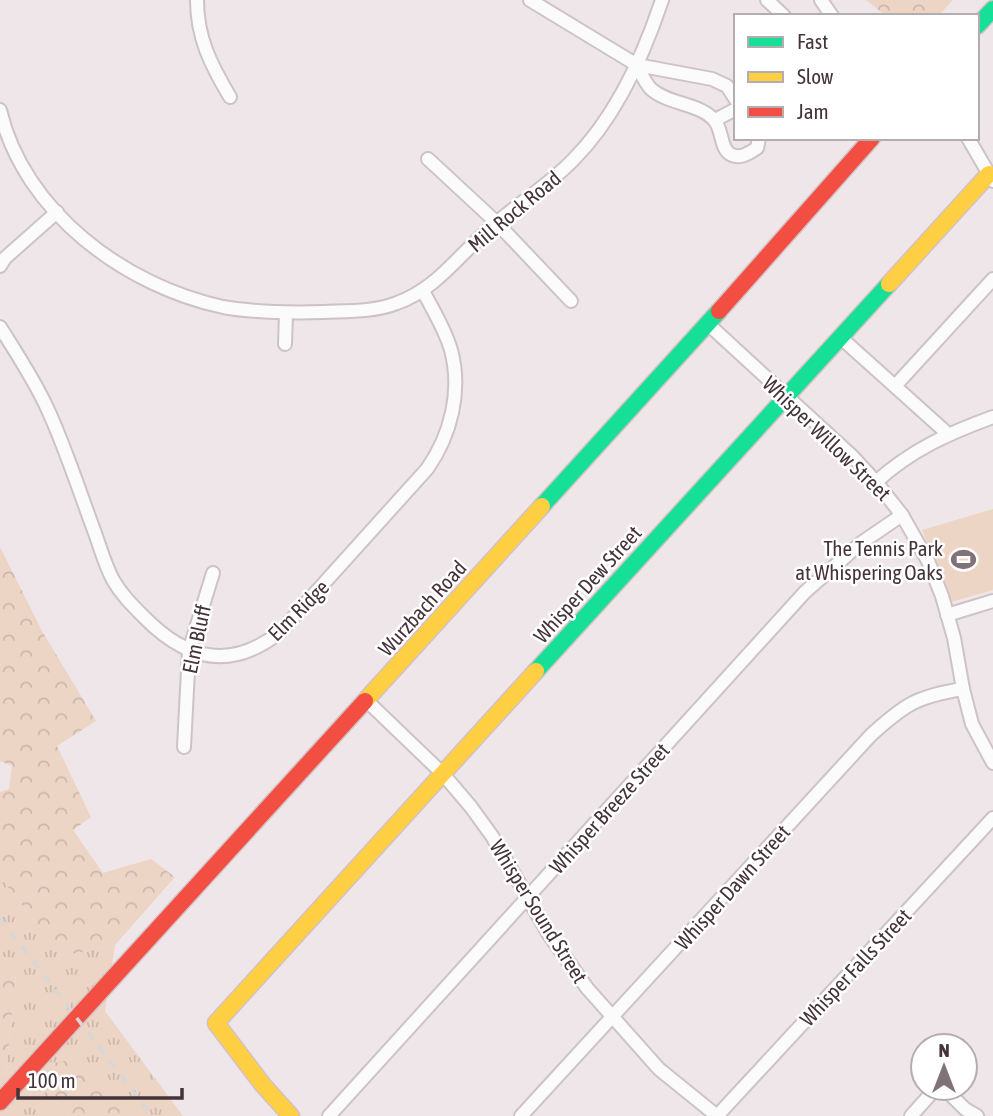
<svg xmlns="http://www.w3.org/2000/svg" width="993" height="1116" font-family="'Asap Condensed',sans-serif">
  <defs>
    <pattern id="grass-tufts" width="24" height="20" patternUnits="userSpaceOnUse" patternTransform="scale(1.75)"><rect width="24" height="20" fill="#ecd5c5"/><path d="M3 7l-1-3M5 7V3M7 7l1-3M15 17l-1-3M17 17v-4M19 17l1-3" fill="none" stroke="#ccb7aa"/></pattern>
    <pattern id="forest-crowns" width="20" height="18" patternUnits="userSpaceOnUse" patternTransform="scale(1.75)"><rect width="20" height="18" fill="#ecd5c5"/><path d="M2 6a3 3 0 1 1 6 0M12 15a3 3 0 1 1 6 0" fill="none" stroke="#ccb7aa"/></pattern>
  </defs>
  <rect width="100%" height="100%" fill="#eee6e8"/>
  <polygon fill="url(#grass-tufts)" points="0,877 62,956 115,945 105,1011 183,1116 122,1116 117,1110 7,1073 41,1087 69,1116 0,1116 0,1074 6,1073 16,974 0,951"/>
  <g fill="url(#forest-crowns)">
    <polygon points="866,0 953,0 938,16 886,16"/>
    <polygon points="0,547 42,631 96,721 57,746 91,817 73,830 103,873 151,859 175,877 115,945 62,956 0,877 0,792 9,789 12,766 0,761"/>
    <polygon points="0,951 16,974 6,1073 85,1057 122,1116 69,1116 41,1087 6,1073 0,1074"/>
  </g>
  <polygon fill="#ecd5c5" points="993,509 993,590 951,602 922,530"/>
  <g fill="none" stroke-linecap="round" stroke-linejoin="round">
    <defs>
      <g id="street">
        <path d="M 197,0 C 197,38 211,65 230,97"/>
        <polyline points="530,0 637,65 712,79 727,86 736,100"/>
        <polyline points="767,0 784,16"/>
        <polyline points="821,0 832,16"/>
        <path d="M 637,65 C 641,73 645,83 651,89 C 669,105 701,103 715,121 C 723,131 720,150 732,155 C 741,159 749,153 757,148 L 759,138"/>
        <path d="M 0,110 C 24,212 125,286 223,307 C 257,313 290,313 324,312 C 348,311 374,312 397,303 C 436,289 457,257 487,231 C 514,206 547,187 573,160 C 616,117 643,57 662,0"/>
        <polyline points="715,120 736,109"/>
        <polyline points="968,138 993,181"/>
        <polyline points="428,159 496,222 571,301"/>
        <polyline points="0,266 5,258 57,212"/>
        <polyline points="708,324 853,457 876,482 902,515 928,561 942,596 954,638 963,689 972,724 993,763"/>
        <path d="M 0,327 C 17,354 35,381 48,410 C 65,447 78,487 92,525 C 99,543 104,563 113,580 C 121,594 132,605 144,617 C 186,660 231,671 280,632 L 427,469 C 451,435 462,391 451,350 C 445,329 433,310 423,291"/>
        <polyline points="840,337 948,434"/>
        <polyline points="285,344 286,313"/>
        <polyline points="895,386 993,279"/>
        <path d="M 876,482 C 911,450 949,433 993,417"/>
        <polyline points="947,615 993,601"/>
        <polyline points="367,701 443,774 471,807 492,836 548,933 587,988 659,1069 717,1116"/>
        <polyline points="184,747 189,651 213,573"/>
        <polyline points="944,1088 965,1109 977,1116"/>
        <polyline points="329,1116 805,592 861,543 902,515"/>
        <path d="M 521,1116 L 871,735 C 904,705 917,696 963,689"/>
        <polyline points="717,1116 993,818"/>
        <polyline points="911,1116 936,1088"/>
      </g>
      <g id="fast">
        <polyline points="977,26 993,9"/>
        <polyline points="542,506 719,311"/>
        <polyline points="536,671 889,284"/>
      </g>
      <g id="slow">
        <polyline points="889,284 989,174"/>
        <polyline points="365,701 542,506"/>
        <polyline points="291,1116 263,1085 216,1023 536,671"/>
      </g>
      <g id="jam">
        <polyline points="719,311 872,138"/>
        <polyline points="0,1102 365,701"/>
      </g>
    </defs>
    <use href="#street" stroke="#cdc3c6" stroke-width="16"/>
    <use href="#fast" stroke="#d3c1c5" stroke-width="19"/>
    <use href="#slow" stroke="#d3c1c5" stroke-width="19"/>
    <use href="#jam" stroke="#d3c1c5" stroke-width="19"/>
    <use href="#street" stroke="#fcfbfc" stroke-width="12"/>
    <use href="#fast" stroke="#16e098" stroke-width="16"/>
    <use href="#slow" stroke="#ffcf43" stroke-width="16"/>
    <use href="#jam" stroke="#f24e42" stroke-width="16"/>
    <polyline stroke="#d8d7d7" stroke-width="3.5" stroke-dasharray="9 9" stroke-linecap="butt" points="0,918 152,1116"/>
  </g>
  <defs>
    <symbol id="stadium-bare" viewBox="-9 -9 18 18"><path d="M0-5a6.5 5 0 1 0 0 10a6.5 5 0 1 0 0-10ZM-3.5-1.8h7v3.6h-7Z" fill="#807276" stroke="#fff" stroke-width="2.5" paint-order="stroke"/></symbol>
  </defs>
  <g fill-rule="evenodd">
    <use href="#stadium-bare" x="946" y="542" width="35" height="35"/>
  </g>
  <g text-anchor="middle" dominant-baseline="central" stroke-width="5" stroke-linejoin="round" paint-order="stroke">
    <g font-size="21" fill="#443339" stroke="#fff">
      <text transform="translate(514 211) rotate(-40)">Mill Rock Road</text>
      <text transform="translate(827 438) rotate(44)">Whisper Willow Street</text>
      <text transform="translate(587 584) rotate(-48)">Whisper Dew Street</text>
      <text transform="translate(422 608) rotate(-48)">Wurzbach Road</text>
      <text transform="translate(298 610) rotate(-45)">Elm Ridge</text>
      <text transform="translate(196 639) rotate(-78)">Elm Bluff</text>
      <text transform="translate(609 808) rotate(-48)">Whisper Breeze Street</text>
      <text transform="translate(732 887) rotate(-48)">Whisper Dawn Street</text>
      <text transform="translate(539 911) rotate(58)">Whisper Sound Street</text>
      <text transform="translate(855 967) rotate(-47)">Whisper Falls Street</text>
    </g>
    <g font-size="21" fill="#443339" stroke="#fff" text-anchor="end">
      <text x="943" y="548">The Tennis Park<tspan x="943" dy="24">at Whispering Oaks</tspan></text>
    </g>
  </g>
  <rect x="734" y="14" width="245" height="126" fill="#ffffff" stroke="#b4adb0" stroke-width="2"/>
  <rect x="748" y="37" width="35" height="10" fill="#16e098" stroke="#b4adb0" stroke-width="2"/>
  <text x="797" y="49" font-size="21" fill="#443339">Fast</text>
  <rect x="748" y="72" width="35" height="10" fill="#ffcf43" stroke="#b4adb0" stroke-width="2"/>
  <text x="797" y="84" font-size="21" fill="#443339">Slow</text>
  <rect x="748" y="107" width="35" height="10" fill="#f24e42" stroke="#b4adb0" stroke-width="2"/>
  <text x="797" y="119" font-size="21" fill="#443339">Jam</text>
  <g transform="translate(944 1067)"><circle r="33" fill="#ffffff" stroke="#b4adb0" stroke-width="2"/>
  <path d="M0-5L12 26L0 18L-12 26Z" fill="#807276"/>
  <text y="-10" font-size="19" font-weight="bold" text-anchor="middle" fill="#443339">N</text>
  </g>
  <path d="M18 1088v10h164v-10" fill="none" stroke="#443339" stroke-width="3.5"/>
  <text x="28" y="1088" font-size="21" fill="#443339" stroke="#ffffff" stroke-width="5" paint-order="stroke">100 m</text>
</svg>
